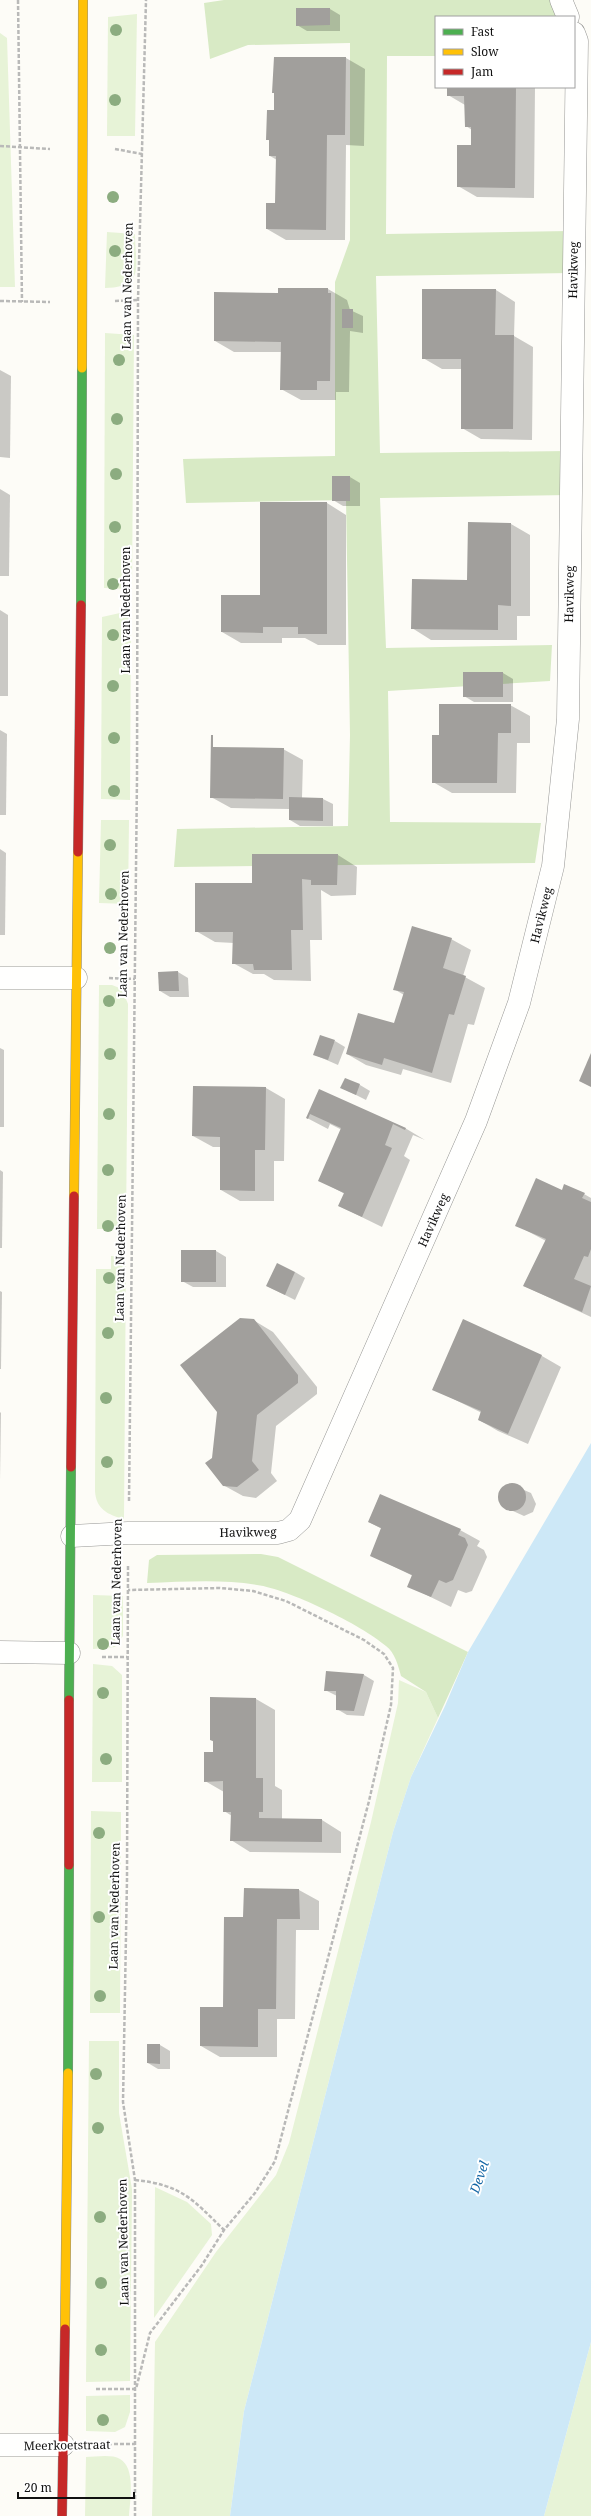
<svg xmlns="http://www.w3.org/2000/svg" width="591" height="2516" font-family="'Noto Serif',serif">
  <rect width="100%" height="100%" fill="#fdfcf7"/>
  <g fill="#e7f3d7">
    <polygon points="137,14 135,136 107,136 108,17"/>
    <polygon points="0,33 7,38 15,287 0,287"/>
    <path d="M 107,232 L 135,234 C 135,265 146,287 105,288 Z"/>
    <polygon points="105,333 134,335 132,589 104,588"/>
    <polygon points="129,611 131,611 130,800 101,799 102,617"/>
    <polygon points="101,820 129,820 128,904 99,903"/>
    <polygon points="99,985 112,985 122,989 128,1004 126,1229 97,1229"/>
    <path d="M 111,1256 L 126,1257 L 124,1519 C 108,1515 96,1509 95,1491 L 96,1269 L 111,1269 Z"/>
    <polygon points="93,1595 123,1596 123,1636 115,1647 93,1649"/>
    <polygon points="93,1664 112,1666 122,1675 122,1782 92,1782"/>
    <polygon points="399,1680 426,1692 438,1718 411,1777 393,1832 244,2411 230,2516 152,2516 155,2342 216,2252 276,2175 289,2143 371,1822 398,1703"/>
    <polygon points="91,1811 121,1812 120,2013 90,2013"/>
    <polygon points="89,2041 119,2041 119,2113 132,2189 130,2381 86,2382"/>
    <polygon points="155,2187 187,2202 211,2224 212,2235 154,2318"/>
    <polygon points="591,2342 591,2516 544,2516"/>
    <polygon points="130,2395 130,2412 125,2427 115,2432 86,2431 86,2396"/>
    <path d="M 86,2457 C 95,2457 112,2454 120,2459 C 136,2468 130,2501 129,2516 L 85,2516 Z"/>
  </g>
  <g fill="#d8eac5">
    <polygon points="224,0 562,0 566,17 436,17 436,56 387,56 386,234 569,231 569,273 376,276 380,453 568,451 568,495 380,498 386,648 552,645 550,681 388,691 390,822 541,823 535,863 174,867 177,829 348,826 350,735 346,500 186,503 183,459 335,456 335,282 350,240 350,43 248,45 210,59 204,3"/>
    <path d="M 261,1554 L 278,1557 L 468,1652 L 438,1718 L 426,1692 L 401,1676 C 398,1665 395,1653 386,1646 C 362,1625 288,1589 257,1585 C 222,1579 183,1582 147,1583 L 149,1560 L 157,1555 Z"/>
  </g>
  <polygon fill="#cde8f7" points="591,1443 591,2342 544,2516 230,2516 244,2411 393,1832 411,1777 445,1706 468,1652"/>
  <g fill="#0003">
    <polygon points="330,9 340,15 340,31 307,31 297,25"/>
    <polygon points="346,58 365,69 364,146 346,145 345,240 286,240 267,229 276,204 277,160 270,156 270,141 267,139 275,111"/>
    <polygon points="448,87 535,87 534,198 477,197 458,186 472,146 472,130 466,126 465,105 448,95"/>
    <polygon points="328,289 347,300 350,310 363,316 363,333 350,331 349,392 336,392 336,400 301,400 281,389 282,352 234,352 215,341 279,294"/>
    <polygon points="496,290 515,302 514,336 533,347 532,440 481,439 462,428 462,369 442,369 423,358"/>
    <polygon points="0,370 11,376 10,458 0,457"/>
    <polygon points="350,477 360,483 360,506 343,506 333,500"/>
    <polygon points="0,489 10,495 9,576 0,576"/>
    <polygon points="327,503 346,515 346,645 318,645 305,638 282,638 282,643 241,643 222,632 261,596"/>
    <polygon points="469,523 511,524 530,535 530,616 517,616 517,640 431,640 412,628 468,581"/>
    <polygon points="0,610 8,615 8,696 0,696"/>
    <polygon points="503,673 513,679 513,702 474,702 464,696"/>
    <polygon points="510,705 530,716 530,743 517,743 516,793 452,793 433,782 440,736"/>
    <polygon points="0,730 7,734 6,815 0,815"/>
    <polygon points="283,749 303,760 302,798 323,799 333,804 333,826 300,826 290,820 290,809 231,808 211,797"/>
    <polygon points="0,849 6,853 5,935 0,935"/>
    <polygon points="338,855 357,867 356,895 331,896 321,890 322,940 310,940 311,981 274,980 264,974 253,974 233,963 234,943 215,942 196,931"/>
    <polygon points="451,939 471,950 463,976 485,988 474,1025 468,1024 451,1083 403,1069 401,1075 366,1065 347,1054 395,1025 404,995 394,989"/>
    <polygon points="178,972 188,978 189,997 170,997 160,991 159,973"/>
    <polygon points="335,1041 345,1047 338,1065 315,1055"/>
    <polygon points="0,1048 4,1050 4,1127 0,1127"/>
    <polygon points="360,1085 370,1091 366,1100 342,1088"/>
    <polygon points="266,1088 285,1099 284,1161 274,1161 274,1201 240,1201 221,1190 221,1147 213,1147 193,1136"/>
    <polygon points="319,1091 405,1128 425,1140 413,1135 404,1156 410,1160 382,1227 339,1206 345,1194 319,1180 342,1130 330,1124 328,1129 307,1118"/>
    <polygon points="0,1170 3,1172 2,1248 0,1248"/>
    <polygon points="562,1191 584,1194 591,1198 591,1317 524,1286 546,1241 516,1225"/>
    <polygon points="216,1251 226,1257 226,1287 193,1287 182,1281"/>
    <polygon points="295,1272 305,1278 295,1300 267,1286"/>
    <polygon points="0,1291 2,1292 1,1369 0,1369"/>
    <polygon points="253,1320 273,1332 317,1387 317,1394 276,1426 271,1473 277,1481 256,1498 243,1496 223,1485 213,1459"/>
    <polygon points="463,1321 542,1356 561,1367 528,1444 498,1431 479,1420 482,1413 433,1389"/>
    <polygon points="0,1412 1,1413 0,1481"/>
    <polygon points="510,1484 531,1493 536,1504 533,1512 524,1516 504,1507 500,1497 502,1489"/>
    <polygon points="380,1495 460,1530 480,1541 477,1546 484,1550 487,1557 472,1591 466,1593 458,1590 451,1607 408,1586 413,1576 371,1555 382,1529 369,1522"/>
    <polygon points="327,1672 364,1675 374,1681 364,1716 347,1715 337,1709 337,1696 325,1690"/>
    <polygon points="256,1699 275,1710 275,1786 282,1790 282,1820 322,1820 341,1832 341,1853 250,1852 231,1840 232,1816 224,1811 224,1792 205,1781 214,1753 214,1742 211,1740"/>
    <polygon points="245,1889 299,1890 319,1901 319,1930 296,1930 295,2019 277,2019 277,2057 220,2057 201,2046 224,2008 244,1918"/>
    <polygon points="160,2045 170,2051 170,2069 158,2069 148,2063"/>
  </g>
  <g fill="#a19f9c">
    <polygon points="296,8 330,8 330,25 296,26"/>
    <polygon points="274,57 346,57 345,135 327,135 326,230 266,229 266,203 275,203 276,156 269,156 269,140 266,140 267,110 274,110 274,93 272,93"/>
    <polygon points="447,87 516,87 515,188 457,187 457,145 471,145 471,127 465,127 464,96 447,96"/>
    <polygon points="278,288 328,288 328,293 331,293 330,381 317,381 317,390 280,390 281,342 214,341 214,292 278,293"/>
    <polygon points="422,289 496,289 495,335 514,335 513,429 461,429 461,359 422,359"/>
    <rect x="342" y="309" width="11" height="19"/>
    <rect x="332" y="476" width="18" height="25"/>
    <polygon points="260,502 327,502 327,634 298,634 298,627 263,627 263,633 221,632 221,595 260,595"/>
    <polygon points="468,522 511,523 511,606 498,605 498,630 411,629 412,579 467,580"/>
    <rect x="463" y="672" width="40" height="25"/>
    <polygon points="439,704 511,704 511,733 498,733 497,783 432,783 432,735 439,735"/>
    <polygon points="211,735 213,735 213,747 284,748 283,799 210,798"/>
    <polygon points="289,797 323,798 323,821 289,820"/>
    <polygon points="252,854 338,854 337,885 311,885 311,880 302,879 303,930 291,930 292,970 254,970 253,964 232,964 233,932 195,932 195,883 252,883"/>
    <polygon points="412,926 452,938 443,968 466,976 454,1015 449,1014 432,1073 384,1058 382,1065 346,1054 358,1013 394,1023 404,992 393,990"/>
    <polygon points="178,971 179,991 159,991 158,972"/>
    <polygon points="320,1035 335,1040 328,1060 313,1055"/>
    <polygon points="591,1053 591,1087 579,1081"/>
    <polygon points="345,1078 360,1084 356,1095 340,1088"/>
    <polygon points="193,1086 266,1087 265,1150 255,1150 255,1191 220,1190 220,1137 192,1136"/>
    <polygon points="319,1089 406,1128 405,1130 393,1124 385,1145 392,1148 362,1217 338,1206 344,1193 318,1181 341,1128 310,1114 308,1119 306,1118"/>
    <polygon points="536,1178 562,1190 564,1184 585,1193 582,1198 591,1202 591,1249 588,1257 584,1256 574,1279 591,1286 582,1312 523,1286 546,1239 515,1226"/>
    <rect x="181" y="1250" width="35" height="32"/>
    <polygon points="277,1263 295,1272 285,1295 266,1286"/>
    <polygon points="240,1318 254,1319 298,1375 298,1383 257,1415 252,1461 259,1470 237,1487 223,1486 205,1463 212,1458 217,1412 180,1365"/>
    <polygon points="463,1319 542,1355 508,1434 478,1420 481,1411 432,1390"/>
    <circle cx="512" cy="1497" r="14"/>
    <polygon points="380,1494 461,1529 458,1535 465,1538 468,1545 453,1580 446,1583 439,1580 431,1597 407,1587 412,1575 370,1556 381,1528 368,1522"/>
    <polygon points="326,1671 364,1674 354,1711 336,1710 336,1691 324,1691"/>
    <polygon points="210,1697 256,1698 256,1778 263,1778 263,1812 259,1812 259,1818 322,1819 322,1842 230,1841 231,1812 223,1812 223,1781 204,1782 204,1752 213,1752 213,1741 210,1740"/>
    <polygon points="244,1888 299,1889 300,1919 277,1919 276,2009 258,2009 258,2047 200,2046 200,2007 223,2007 224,1917 243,1917"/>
    <polygon points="147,2044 160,2044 160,2064 147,2063"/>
  </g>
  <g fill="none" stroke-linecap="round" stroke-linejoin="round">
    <defs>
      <g id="street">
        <polyline points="561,0 568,17"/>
        <polyline points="0,978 76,978"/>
        <polyline points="72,1536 128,1533 278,1533 289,1530 300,1520 476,1121 519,1003 553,866 568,719 577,41 574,33"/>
        <polyline points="0,1652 69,1653"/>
        <polyline points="0,2445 63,2445"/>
      </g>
      <g id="fast">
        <polyline points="81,605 82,368"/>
        <polyline points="69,1700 71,1467"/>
        <polyline points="68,2073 69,1865"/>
      </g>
      <g id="slow">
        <polyline points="82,368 83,0"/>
        <polyline points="74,1196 78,852"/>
        <polyline points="65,2329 68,2073"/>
      </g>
      <g id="jam">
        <polyline points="78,852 81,605"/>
        <polyline points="71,1467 74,1196"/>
        <polyline points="69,1865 69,1700"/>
        <polyline points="62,2516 65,2329"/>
      </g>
    </defs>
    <use href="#street" stroke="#979795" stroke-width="23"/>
    <use href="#fast" stroke="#8e8d8b" stroke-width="10"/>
    <use href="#slow" stroke="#8e8d8b" stroke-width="10"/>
    <use href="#jam" stroke="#8e8d8b" stroke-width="10"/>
    <g stroke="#b9b9b8" stroke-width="2.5" stroke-dasharray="4 2" stroke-linecap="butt">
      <polyline points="18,0 22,302"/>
      <polyline points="0,146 50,149"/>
      <polyline points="115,149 142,154"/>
      <polyline points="0,301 50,302"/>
      <polyline points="115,301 138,300"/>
      <polyline points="109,978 135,979"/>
      <polyline points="129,1501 137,778 138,300 146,0"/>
      <polyline points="128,1566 127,1879 123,2102 135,2180 135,2516"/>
      <polyline points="102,1657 127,1657"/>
      <path d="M 135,2180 C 182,2185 192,2199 224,2230"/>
      <polyline points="96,2389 136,2389 150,2333 202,2265 224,2230 255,2193 275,2161 369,1801 391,1705 393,1668 384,1654 364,1640 286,1601 253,1591 220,1588 128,1590"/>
      <polyline points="96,2444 135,2444"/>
    </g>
    <use href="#street" stroke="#fffffe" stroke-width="22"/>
    <use href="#fast" stroke="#4caf50" stroke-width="9"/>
    <use href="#slow" stroke="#ffc107" stroke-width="9"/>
    <use href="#jam" stroke="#c62828" stroke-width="9"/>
  </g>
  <g fill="#8cac80">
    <circle cx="116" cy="30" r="6"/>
    <circle cx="115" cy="100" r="6"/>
    <circle cx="113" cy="197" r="6"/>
    <circle cx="115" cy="251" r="6"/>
    <circle cx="119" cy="360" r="6"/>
    <circle cx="117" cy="419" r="6"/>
    <circle cx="116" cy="474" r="6"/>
    <circle cx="115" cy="527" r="6"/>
    <circle cx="113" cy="584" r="6"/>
    <circle cx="113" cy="635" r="6"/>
    <circle cx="113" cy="686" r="6"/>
    <circle cx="114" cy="738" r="6"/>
    <circle cx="114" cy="791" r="6"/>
    <circle cx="110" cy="845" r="6"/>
    <circle cx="111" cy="894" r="6"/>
    <circle cx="110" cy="948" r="6"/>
    <circle cx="109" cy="1001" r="6"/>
    <circle cx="110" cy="1054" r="6"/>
    <circle cx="109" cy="1114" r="6"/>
    <circle cx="108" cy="1170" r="6"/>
    <circle cx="108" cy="1226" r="6"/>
    <circle cx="109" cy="1278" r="6"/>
    <circle cx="108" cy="1333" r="6"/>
    <circle cx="106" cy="1398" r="6"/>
    <circle cx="107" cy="1462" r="6"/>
    <circle cx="103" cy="1644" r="6"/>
    <circle cx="103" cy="1693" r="6"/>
    <circle cx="106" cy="1759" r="6"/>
    <circle cx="99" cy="1833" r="6"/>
    <circle cx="99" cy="1917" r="6"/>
    <circle cx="100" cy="1996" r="6"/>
    <circle cx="96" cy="2074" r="6"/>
    <circle cx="98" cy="2128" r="6"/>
    <circle cx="100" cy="2217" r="6"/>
    <circle cx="101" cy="2283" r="6"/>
    <circle cx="101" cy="2350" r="6"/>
    <circle cx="103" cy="2420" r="6"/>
  </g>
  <g text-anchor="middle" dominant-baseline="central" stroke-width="4" stroke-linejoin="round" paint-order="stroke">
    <g font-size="12" fill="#111" stroke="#fff">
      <text transform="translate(573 270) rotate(-89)">Havikweg</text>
      <text transform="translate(127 286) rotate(-89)">Laan van Nederhoven</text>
      <text transform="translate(569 594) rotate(-89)">Havikweg</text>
      <text transform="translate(125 610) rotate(-90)">Laan van Nederhoven</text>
      <text transform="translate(541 915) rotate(-76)">Havikweg</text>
      <text transform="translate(123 934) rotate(-89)">Laan van Nederhoven</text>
      <text transform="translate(433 1220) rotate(-66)">Havikweg</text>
      <text transform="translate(120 1258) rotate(-89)">Laan van Nederhoven</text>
      <text transform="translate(248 1532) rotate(-1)">Havikweg</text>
      <text transform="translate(116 1582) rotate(-89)">Laan van Nederhoven</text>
      <text transform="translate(114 1906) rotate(-89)">Laan van Nederhoven</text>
      <text transform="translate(123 2242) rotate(-91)">Laan van Nederhoven</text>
      <text transform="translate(67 2445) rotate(-1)">Meerkoetstraat</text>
    </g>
    <g font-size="13" font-style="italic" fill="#1768a6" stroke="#fff">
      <text transform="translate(479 2177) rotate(-71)">Devel</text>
    </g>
  </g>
  <rect x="435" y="16" width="140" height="72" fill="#ffffff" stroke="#a0a0a0"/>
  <rect x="443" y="29" width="20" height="6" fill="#4caf50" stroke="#a0a0a0"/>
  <text x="471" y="36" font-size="12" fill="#111111">Fast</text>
  <rect x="443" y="49" width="20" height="6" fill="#ffc107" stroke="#a0a0a0"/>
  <text x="471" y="56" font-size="12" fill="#111111">Slow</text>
  <rect x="443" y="69" width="20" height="6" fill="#c62828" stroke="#a0a0a0"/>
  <text x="471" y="76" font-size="12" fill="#111111">Jam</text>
  <path d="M18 2492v6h116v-6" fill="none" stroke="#111111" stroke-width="2"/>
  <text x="24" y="2492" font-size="12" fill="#111111" stroke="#ffffff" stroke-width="3" paint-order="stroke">20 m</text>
</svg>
